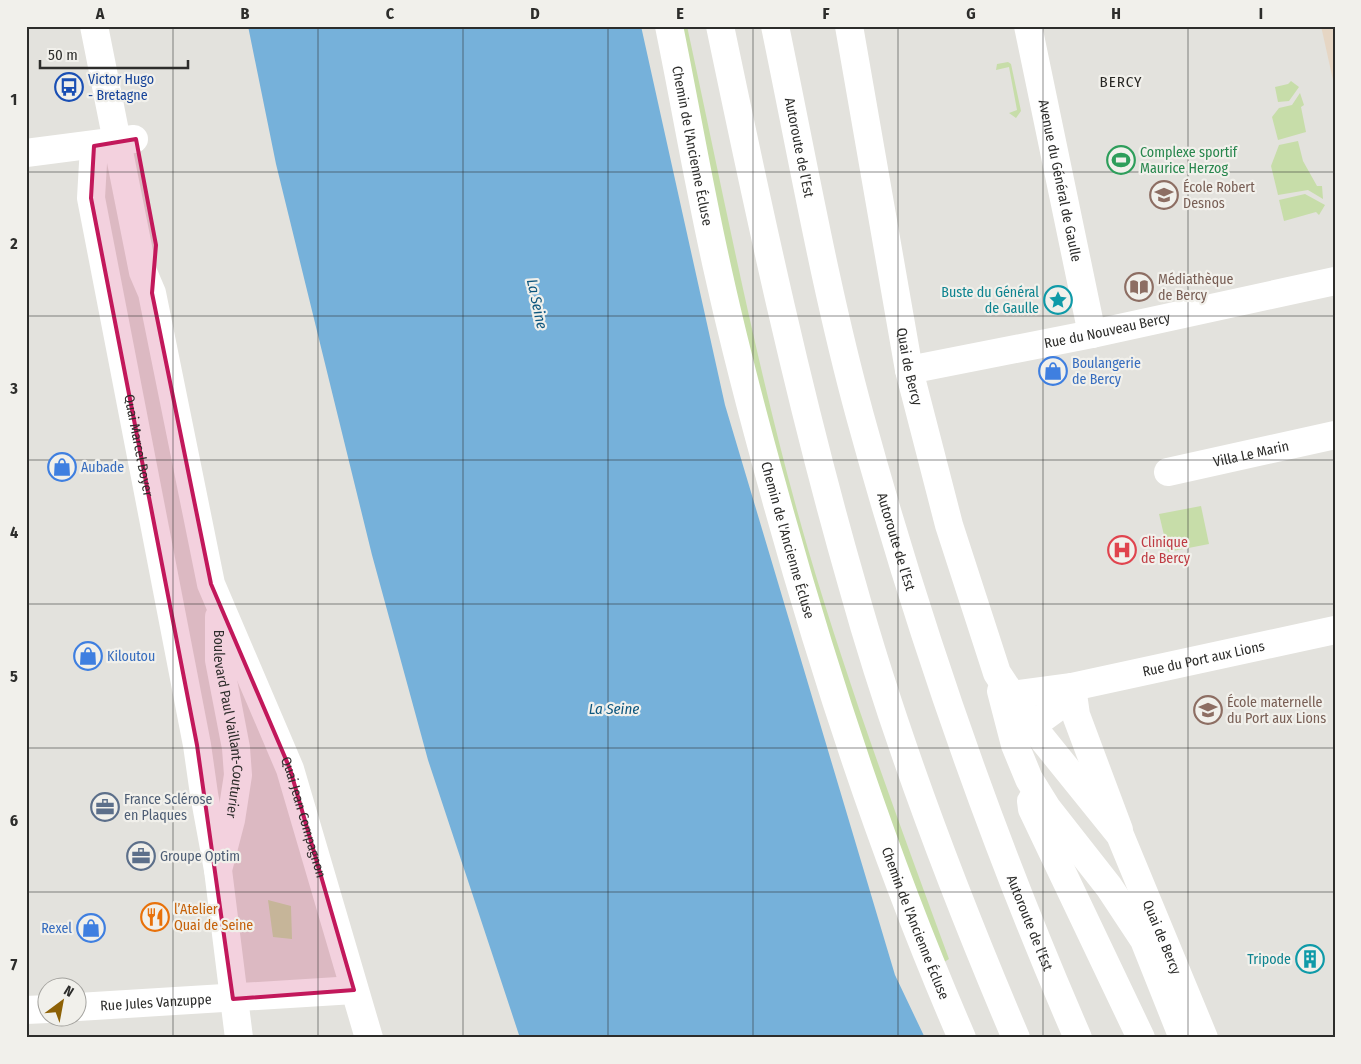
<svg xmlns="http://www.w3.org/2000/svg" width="1361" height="1064" font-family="'Fira Sans Condensed',sans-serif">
  <rect width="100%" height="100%" fill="#e3e2dd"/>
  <polygon fill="#e6d6c4" points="1321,26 1335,26 1335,89"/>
  <g fill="#c7dda9">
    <path d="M 677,26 L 687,26 C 725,201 758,377 808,549 C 849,688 899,823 949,959 L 936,967 L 786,523 Z"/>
    <polygon points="1008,62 1011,64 1021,111 1016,118 1009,113 1017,110 1009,67 996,70 997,64"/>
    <polygon points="1291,81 1299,87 1289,101 1278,102 1275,87 1288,84"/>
    <polygon points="1300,93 1304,105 1301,107 1306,132 1278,140 1272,117 1279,108 1292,105"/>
    <polygon points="1298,141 1303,161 1317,186 1322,186 1323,199 1308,190 1278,195 1271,166 1279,145"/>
    <polygon points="1305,194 1325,205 1319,215 1316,212 1284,221 1279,200"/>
    <polygon points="1201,506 1209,544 1168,552 1159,514"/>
    <polygon points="268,900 291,906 292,939 273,937"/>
  </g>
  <polygon fill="#76b1da" points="248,26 641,26 725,405 895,975 925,1038 520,1038 428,760 372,555 276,164"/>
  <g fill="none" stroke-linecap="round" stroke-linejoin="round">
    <g stroke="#fff" stroke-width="28">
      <path id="s1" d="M 669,26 C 686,109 700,193 719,276 C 735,348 754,420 774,492 C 825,678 885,861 962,1038"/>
      <path id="s2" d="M 1028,26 L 1092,334"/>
      <path id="s3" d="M 94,146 L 91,198 L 197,745 L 204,794 L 218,870"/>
      <path id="s4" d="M 909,370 L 1092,334 L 1335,281"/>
      <path id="s5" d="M 1168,472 L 1335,435"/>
      <polyline points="1072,687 1076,715 1119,830"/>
      <path id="s6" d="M 1012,695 L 1072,687 L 1335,630"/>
      <polyline points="1032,726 1062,704 1072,687"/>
      <path id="s7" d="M 78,1007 L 354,990"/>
      <polyline points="26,1010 48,1009"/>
    </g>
    <g stroke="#fff" stroke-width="28">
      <path id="s8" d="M 94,26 L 143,272 L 152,293 L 211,584 L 290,769 L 369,1038"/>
      <path id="s9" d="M 849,26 L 909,370 L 949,525 L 997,673 L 1032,726 L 1120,835 L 1204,1038"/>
      <polyline points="26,153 134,139"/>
      <path id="s10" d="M 219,617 L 219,660 L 236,748 L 238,775 L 231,820 L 218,870 L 239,1038"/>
      <polyline points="1001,691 1015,745 1029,779 1047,808 1109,887 1144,940 1183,1038"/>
      <polyline points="1031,801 1032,809 1141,1038"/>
    </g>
    <g stroke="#fff" stroke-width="28">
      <path d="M 720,26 C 759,213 799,400 852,584 C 895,739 953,890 1016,1038"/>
      <path id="s11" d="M 775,26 C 802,156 825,288 860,416 C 918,628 990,836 1078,1038"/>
    </g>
  </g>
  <path fill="#c2185b" fill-opacity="0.2" stroke="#c2185b" stroke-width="4" stroke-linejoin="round" d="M 136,139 L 156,245 L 152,293 L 211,584 L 290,769 L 354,990 L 233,999 L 197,745 L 91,198 L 94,146 Z"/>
  <path fill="none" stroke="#2d2d2b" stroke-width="1" stroke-opacity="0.55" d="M 173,26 L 173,1038M 318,26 L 318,1038M 463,26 L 463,1038M 608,26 L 608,1038M 753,26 L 753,1038M 898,26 L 898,1038M 1043,26 L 1043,1038M 1188,26 L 1188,1038M 26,172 L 1335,172M 26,316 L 1335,316M 26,460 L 1335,460M 26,604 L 1335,604M 26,748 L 1335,748M 26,892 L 1335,892"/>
  <defs>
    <symbol id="bus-ring" viewBox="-11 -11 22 22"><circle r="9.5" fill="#f1f0eb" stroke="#1a4fb4" stroke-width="1.5"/><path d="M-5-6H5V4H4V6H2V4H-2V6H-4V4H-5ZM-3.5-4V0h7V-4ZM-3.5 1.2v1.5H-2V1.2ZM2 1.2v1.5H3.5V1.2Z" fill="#1a4fb4"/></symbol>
    <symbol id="stadium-ring" viewBox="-11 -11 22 22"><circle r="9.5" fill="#f1f0eb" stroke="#2e9e5b" stroke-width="1.5"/><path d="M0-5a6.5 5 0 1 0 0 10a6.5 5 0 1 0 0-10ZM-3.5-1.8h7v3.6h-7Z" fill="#2e9e5b"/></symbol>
    <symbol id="school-ring" viewBox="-11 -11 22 22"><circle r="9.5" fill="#f1f0eb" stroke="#8d6e63" stroke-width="1.5"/><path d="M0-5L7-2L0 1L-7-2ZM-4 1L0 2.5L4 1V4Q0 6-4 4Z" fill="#8d6e63"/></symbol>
    <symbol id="library-ring" viewBox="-11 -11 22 22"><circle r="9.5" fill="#f1f0eb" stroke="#8d6e63" stroke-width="1.5"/><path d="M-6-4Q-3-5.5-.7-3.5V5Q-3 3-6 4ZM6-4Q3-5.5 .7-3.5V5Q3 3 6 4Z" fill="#8d6e63"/></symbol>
    <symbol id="sight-ring" viewBox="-11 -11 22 22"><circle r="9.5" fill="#f1f0eb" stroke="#0f9aa8" stroke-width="1.5"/><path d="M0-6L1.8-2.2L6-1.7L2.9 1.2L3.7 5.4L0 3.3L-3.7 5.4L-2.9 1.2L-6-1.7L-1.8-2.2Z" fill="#0f9aa8"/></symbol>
    <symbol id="shop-ring" viewBox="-11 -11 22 22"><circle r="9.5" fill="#f1f0eb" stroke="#3f7fe0" stroke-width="1.5"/><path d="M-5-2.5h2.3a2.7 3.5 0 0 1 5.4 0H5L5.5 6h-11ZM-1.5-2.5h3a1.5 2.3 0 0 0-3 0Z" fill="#3f7fe0"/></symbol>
    <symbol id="hospital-ring" viewBox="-11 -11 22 22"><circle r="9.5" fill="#f1f0eb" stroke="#e0444e" stroke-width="1.5"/><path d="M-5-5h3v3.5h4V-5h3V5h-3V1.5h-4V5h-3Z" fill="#e0444e"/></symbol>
    <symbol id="office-ring" viewBox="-11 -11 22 22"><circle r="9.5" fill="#f1f0eb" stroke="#5c6f8a" stroke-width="1.5"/><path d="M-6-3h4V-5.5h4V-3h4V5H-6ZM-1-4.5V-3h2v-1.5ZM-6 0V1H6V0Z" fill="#5c6f8a"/></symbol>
    <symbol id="restaurant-ring" viewBox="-11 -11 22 22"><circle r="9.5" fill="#f1f0eb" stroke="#e8710a" stroke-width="1.5"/><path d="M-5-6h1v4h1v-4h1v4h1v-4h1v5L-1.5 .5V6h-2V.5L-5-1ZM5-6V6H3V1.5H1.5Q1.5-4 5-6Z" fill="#e8710a"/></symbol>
    <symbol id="building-ring" viewBox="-11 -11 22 22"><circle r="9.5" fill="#f1f0eb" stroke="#0f9aa8" stroke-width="1.5"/><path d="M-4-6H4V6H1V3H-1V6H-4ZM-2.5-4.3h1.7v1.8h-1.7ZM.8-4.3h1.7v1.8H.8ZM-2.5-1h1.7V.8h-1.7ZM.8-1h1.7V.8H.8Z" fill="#0f9aa8"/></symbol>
  </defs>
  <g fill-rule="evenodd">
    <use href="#bus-ring" x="53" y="71" width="32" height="32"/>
    <use href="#stadium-ring" x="1105" y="144" width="32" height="32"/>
    <use href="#school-ring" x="1148" y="179" width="32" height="32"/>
    <use href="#library-ring" x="1123" y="271" width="32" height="32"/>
    <use href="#sight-ring" x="1042" y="284" width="32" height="32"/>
    <use href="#shop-ring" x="1037" y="355" width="32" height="32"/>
    <use href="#shop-ring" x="46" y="451" width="32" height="32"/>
    <use href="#hospital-ring" x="1106" y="534" width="32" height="32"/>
    <use href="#shop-ring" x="72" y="640" width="32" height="32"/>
    <use href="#school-ring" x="1192" y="694" width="32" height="32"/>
    <use href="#office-ring" x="89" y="791" width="32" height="32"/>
    <use href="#office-ring" x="125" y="840" width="32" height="32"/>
    <use href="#restaurant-ring" x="139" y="901" width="32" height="32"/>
    <use href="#shop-ring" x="75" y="912" width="32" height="32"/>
    <use href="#building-ring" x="1294" y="943" width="32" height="32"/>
  </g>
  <g text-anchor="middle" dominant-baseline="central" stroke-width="4.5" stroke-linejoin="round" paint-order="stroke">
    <g font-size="14" fill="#164399" stroke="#f1f0eb" text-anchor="start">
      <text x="88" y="79">Victor Hugo<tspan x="88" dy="16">- Bretagne</tspan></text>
    </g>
    <g font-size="14" fill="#2d2d2b" stroke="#f1f0eb">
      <text stroke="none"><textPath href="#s1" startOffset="122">Chemin de l'Ancienne Écluse</textPath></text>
      <text stroke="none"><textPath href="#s11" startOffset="124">Autoroute de l’Est</textPath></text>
      <text stroke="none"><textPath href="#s2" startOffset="158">Avenue du Général de Gaulle</textPath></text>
      <text stroke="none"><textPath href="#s4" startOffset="202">Rue du Nouveau Bercy</textPath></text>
      <text stroke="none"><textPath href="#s9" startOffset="346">Quai de Bercy</textPath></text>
      <text stroke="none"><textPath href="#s3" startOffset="304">Quai Marcel Boyer</textPath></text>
      <text stroke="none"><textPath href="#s5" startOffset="85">Villa Le Marin</textPath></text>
      <text stroke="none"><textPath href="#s1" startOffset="528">Chemin de l'Ancienne Écluse</textPath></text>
      <text stroke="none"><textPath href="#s11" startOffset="530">Autoroute de l’Est</textPath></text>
      <text stroke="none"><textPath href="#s6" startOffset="195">Rue du Port aux Lions</textPath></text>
      <text stroke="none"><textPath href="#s10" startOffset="108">Boulevard Paul Vaillant-Couturier</textPath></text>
      <text stroke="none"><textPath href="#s8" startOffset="822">Quai Jean Compagnon</textPath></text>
      <text stroke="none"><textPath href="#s11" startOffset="934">Autoroute de l’Est</textPath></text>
      <text stroke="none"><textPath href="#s1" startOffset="932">Chemin de l'Ancienne Écluse</textPath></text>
      <text stroke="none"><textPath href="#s9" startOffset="979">Quai de Bercy</textPath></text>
      <text stroke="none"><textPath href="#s7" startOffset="78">Rue Jules Vanzuppe</textPath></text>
    </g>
    <g font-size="14" fill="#27864d" stroke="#f1f0eb" text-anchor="start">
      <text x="1140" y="152">Complexe sportif<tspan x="1140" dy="16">Maurice Herzog</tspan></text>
    </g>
    <g font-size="14" fill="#785e54" stroke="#f1f0eb" text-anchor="start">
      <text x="1183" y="187">École Robert<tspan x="1183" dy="16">Desnos</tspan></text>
      <text x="1158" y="279">Médiathèque<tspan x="1158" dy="16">de Bercy</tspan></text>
      <text x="1227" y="702">École maternelle<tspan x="1227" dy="16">du Port aux Lions</tspan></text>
    </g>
    <g font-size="14" fill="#0d838f" stroke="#f1f0eb" text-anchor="end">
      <text x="1039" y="292">Buste du Général<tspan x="1039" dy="16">de Gaulle</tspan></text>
      <text x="1291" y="959">Tripode</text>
    </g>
    <g font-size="14" fill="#366cbe" stroke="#f1f0eb" text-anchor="start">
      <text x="1072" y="363">Boulangerie<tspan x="1072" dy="16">de Bercy</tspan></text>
      <text x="81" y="467">Aubade</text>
      <text x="107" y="656">Kiloutou</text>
      <text x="72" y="928" text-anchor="end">Rexel</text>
    </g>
    <g font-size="14" fill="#be3a42" stroke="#f1f0eb" text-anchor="start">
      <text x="1141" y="542">Clinique<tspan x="1141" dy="16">de Bercy</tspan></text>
    </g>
    <g font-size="14" fill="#4e5e75" stroke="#f1f0eb" text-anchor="start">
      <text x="124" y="799">France Sclérose<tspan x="124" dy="16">en Plaques</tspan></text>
      <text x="160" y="856">Groupe Optim</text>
    </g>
    <g font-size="14" fill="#c56008" stroke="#f1f0eb" text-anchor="start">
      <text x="174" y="909">l’Atelier<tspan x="174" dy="16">Quai de Seine</tspan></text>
    </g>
    <g font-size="15" letter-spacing="1" fill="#2a2925" stroke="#f1f0eb">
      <text x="1121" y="82">BERCY</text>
    </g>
    <g font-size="15" font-style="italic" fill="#0c557d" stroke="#f1f0eb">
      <text transform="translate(537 304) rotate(78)">La Seine</text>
      <text x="614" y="709">La Seine</text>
    </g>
  </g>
  <rect width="1361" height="1064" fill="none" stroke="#f1f0eb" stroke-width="55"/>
  <g transform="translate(62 1002) rotate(32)"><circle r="24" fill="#f1f0eb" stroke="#a3a29e"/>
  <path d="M0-4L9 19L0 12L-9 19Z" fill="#8d6106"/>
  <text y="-8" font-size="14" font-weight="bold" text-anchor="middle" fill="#2d2d2b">N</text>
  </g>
  <path d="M40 60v8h148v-8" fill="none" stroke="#2d2d2b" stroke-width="2.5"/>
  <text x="48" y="60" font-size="15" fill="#2d2d2b" stroke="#f1f0eb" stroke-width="4" paint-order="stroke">50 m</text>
  <rect x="28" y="28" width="1306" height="1008" fill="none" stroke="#2d2d2b" stroke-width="2"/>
  <g font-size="16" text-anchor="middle" font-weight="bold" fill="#2d2d2b">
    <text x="100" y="19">A</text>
    <text x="245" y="19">B</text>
    <text x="390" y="19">C</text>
    <text x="535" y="19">D</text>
    <text x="680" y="19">E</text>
    <text x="826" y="19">F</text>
    <text x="971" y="19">G</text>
    <text x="1116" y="19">H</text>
    <text x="1261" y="19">I</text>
    <text x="14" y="105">1</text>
    <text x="14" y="249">2</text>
    <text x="14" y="394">3</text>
    <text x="14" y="538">4</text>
    <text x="14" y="682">5</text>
    <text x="14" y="826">6</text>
    <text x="14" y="970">7</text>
  </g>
</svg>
